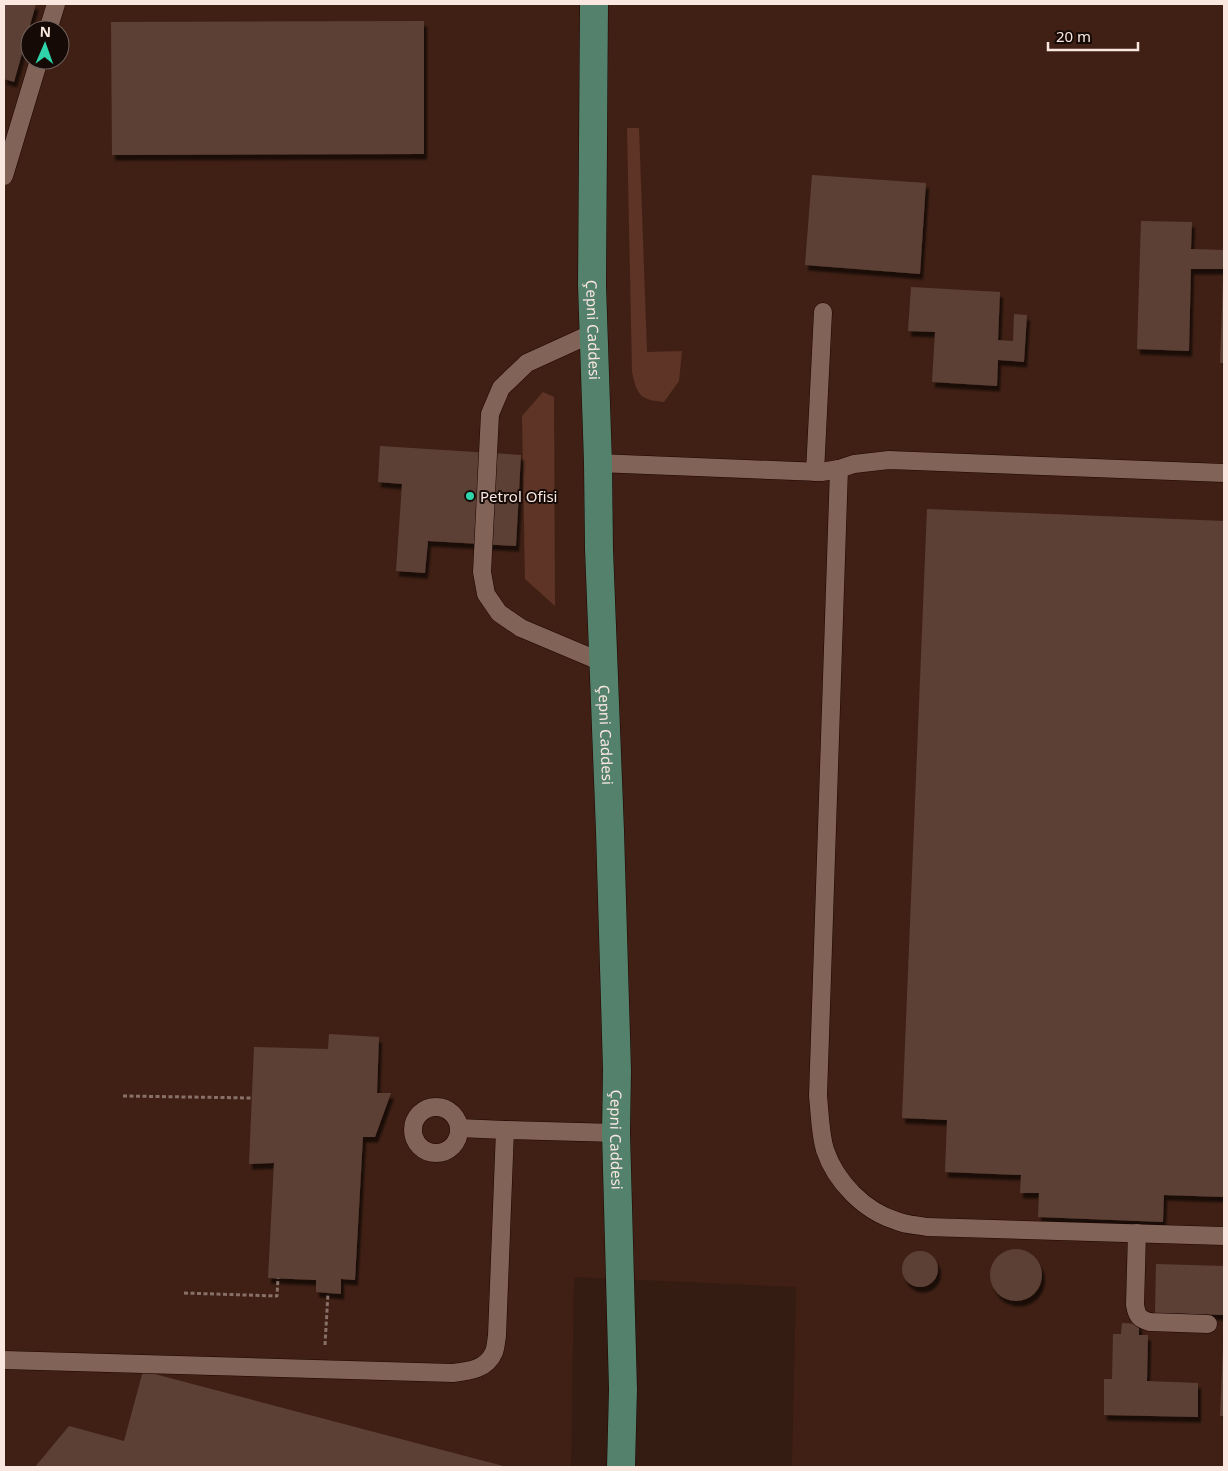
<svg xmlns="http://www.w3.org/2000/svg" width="1228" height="1471" font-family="'Noto Sans',sans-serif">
  <defs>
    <filter id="shadow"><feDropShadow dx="3" dy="5.5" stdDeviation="1" flood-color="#0009"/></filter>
  </defs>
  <rect width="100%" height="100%" fill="#351c12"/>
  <path fill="#402014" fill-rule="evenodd" d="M 4,4 L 1224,4 L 1224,1467 L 792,1467 L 796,1287 L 574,1277 L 571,1467 L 4,1467 ZM 30,30 L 60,30 L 60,60 L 30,60 Z"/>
  <g fill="#5d3425">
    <path d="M 627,128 L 639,128 L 647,352 L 682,351 L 679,381 L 664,402 C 640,400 637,395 632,372 Z"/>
    <polygon points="543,392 554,397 555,606 525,579 522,416"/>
  </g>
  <g fill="#5c4035" filter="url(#shadow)">
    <polygon points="4,4 36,4 14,82 4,79"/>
    <polygon points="424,21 424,154 112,155 111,22"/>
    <polygon points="812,175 926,183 920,274 805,265"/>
    <polygon points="1141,221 1192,222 1191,249 1224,250 1224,269 1191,269 1189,351 1137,349"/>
    <polygon points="1223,281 1224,281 1224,363 1220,363"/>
    <polygon points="911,287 1000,292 998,340 1013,341 1014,314 1027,315 1024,362 998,360 997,386 932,382 935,332 908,331"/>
    <polygon points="380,446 521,455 516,546 428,541 425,573 396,571 402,484 378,482"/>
    <polygon points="927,509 1224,521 1224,1197 1164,1195 1163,1222 1038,1217 1039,1193 1020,1193 1021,1175 945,1172 947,1120 902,1118"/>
    <polygon points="329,1034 379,1037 377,1093 391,1093 375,1137 363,1137 355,1280 341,1279 341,1294 316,1292 316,1280 268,1278 274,1163 249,1164 254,1047 328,1049"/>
    <circle cx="1016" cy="1275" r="26"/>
    <circle cx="920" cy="1269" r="18"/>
    <polygon points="1156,1264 1224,1266 1224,1315 1155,1313"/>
    <polygon points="1122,1323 1139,1324 1139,1335 1148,1335 1147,1381 1198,1383 1198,1417 1104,1415 1104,1379 1112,1379 1113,1334 1121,1334"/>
    <polygon points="1223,1348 1224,1348 1224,1416 1220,1416"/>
    <polygon points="143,1371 507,1467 35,1467 69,1426 124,1441"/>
  </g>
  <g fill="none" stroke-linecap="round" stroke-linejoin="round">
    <defs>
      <g id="service">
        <polyline points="48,30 56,4"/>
        <polyline points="4,176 39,60"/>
        <polyline points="593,333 527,363 501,388 490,414 482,572 486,594 499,613 521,628 604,663"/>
        <polyline points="598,463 821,472 839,469 854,464 889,460 1224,473"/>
        <path d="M 839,469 L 818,1096 C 820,1114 820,1133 825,1150 C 836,1182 864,1211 897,1221 C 906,1225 917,1225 927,1227 L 1224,1236"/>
        <polyline points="815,472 823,312"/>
        <circle cx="436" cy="1130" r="23"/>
        <polyline points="459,1128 505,1130"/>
        <path d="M 1137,1233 L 1135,1305 C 1137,1316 1139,1319 1150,1322 L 1208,1324"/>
        <path d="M 4,1360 L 453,1373 C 470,1371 487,1369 494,1352 C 496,1347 496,1341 497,1336 L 505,1130 L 616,1133"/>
      </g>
      <g id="primary">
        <path id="s1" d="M 594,4 L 592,285 L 598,463 L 599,549 L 610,831 L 617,1070 L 616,1133 L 623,1389 L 621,1467"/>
      </g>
    </defs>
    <use href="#service" stroke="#1c0501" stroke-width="19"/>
    <use href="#primary" stroke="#1c0501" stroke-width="29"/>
    <g stroke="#877068" stroke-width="3" stroke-dasharray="4 2.5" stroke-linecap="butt">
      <polyline points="123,1096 252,1098"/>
      <polyline points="184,1293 277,1296 278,1278"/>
      <polyline points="325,1345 328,1293"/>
    </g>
    <use href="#service" stroke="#826358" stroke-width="18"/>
    <use href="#primary" stroke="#54816c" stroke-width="28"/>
  </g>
  <circle fill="#2fd4aa" stroke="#150a06" stroke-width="2" cx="470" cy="496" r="5"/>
  <g text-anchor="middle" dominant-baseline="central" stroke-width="4" stroke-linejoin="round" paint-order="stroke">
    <g font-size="15" fill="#f9e7e0" stroke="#150a06">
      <text stroke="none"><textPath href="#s1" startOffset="326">Çepni Caddesi</textPath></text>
      <text stroke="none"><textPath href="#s1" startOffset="731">Çepni Caddesi</textPath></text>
      <text stroke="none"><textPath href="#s1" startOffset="1136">Çepni Caddesi</textPath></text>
    </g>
    <g font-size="15" fill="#f9e7e0" stroke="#150a06" text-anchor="start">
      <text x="480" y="496">Petrol Ofisi</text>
    </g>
  </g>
  <rect width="1228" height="1471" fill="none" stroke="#f9e7e0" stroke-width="10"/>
  <g transform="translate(45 45) rotate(2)"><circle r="24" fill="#150a06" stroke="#70625d"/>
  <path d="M0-4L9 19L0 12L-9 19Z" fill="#2fd4aa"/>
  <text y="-8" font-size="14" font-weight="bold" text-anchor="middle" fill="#f9e7e0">N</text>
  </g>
  <path d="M1048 42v8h90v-8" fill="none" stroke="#f9e7e0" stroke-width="2.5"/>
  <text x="1056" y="42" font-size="15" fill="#f9e7e0" stroke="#150a06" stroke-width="4" paint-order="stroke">20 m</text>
</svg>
